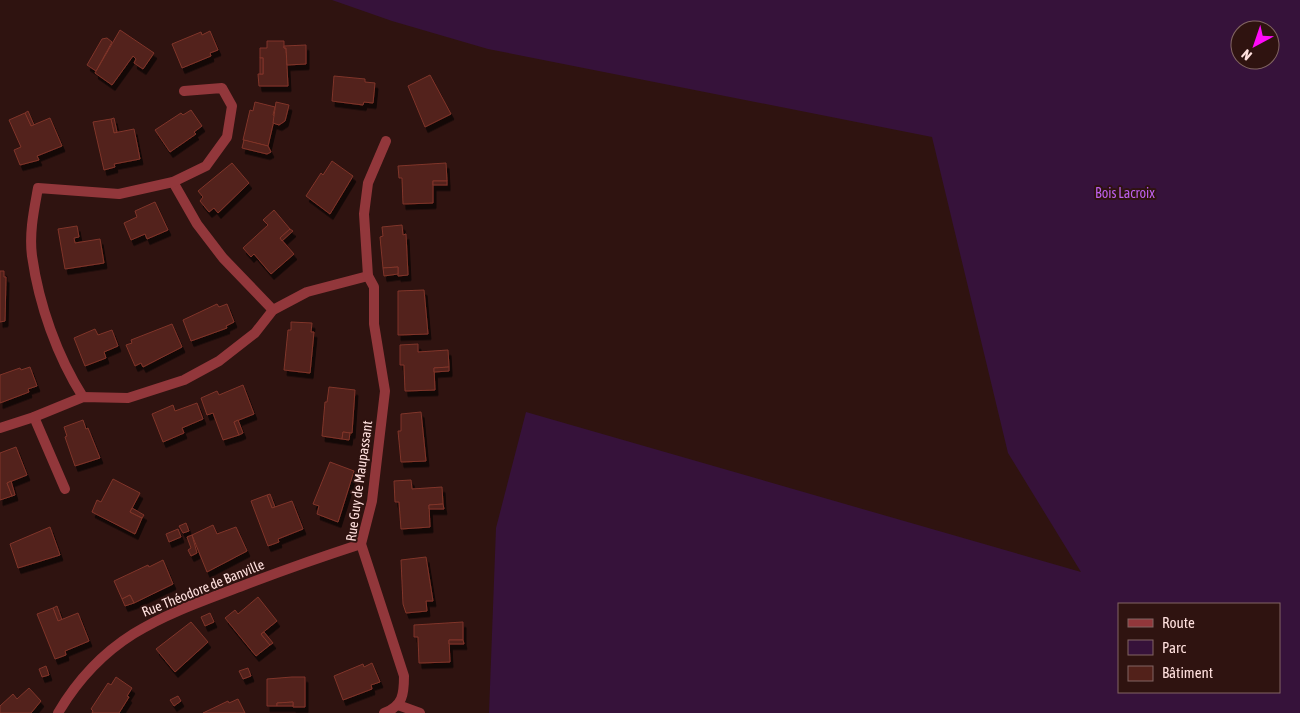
<svg xmlns="http://www.w3.org/2000/svg" width="1300" height="713" font-family="'Asap Condensed',sans-serif">
  <defs>
    <filter id="shadow"><feDropShadow dx="3" dy="5.5" stdDeviation="0" flood-color="#0009"/></filter>
  </defs>
  <rect width="100%" height="100%" fill="#2f1310"/>
  <path fill="#36123a" fill-rule="evenodd" d="M 332,0 L 1300,0 L 1300,713 L 489,713 L 496,528 L 526,412 L 1081,572 L 1008,453 L 932,137 L 488,49 L 392,21 ZM 1240,30 L 1270,30 L 1270,60 L 1240,60 ZM 1119,604 L 1279,604 L 1279,692 L 1119,692 Z"/>
  <g fill="#52211a" stroke="#80352a" filter="url(#shadow)">
    <polygon points="120,30 154,53 143,69 134,63 136,59 133,56 112,85 95,73"/>
    <polygon points="210,31 218,50 210,53 211,56 182,68 172,44 201,32 202,35"/>
    <polygon points="107,38 112,42 96,71 87,65 102,39"/>
    <polygon points="267,41 284,41 284,48 286,48 288,86 259,86 258,74 263,74 263,58 260,58 260,48 267,48"/>
    <polygon points="306,45 306,64 287,65 286,48 284,48 284,46"/>
    <rect x="260" y="58" width="3" height="16"/>
    <polygon points="430,75 451,114 425,127 408,86"/>
    <polygon points="334,76 365,79 365,82 375,83 373,103 364,102 363,105 332,101"/>
    <polygon points="255,102 275,107 273,115 275,116 268,146 243,140 250,110 253,111"/>
    <polygon points="276,102 289,105 285,121 279,125 273,123"/>
    <polygon points="191,110 202,126 194,132 196,134 170,152 155,130 181,113 183,115"/>
    <polygon points="28,111 34,125 31,126 25,113"/>
    <polygon points="25,113 31,126 50,118 62,146 37,156 39,160 20,165 14,150 21,147 9,120"/>
    <polygon points="114,118 117,132 114,133 111,119"/>
    <polygon points="111,119 114,133 134,129 140,159 114,164 115,167 104,170 93,122"/>
    <polygon points="244,140 268,146 271,152 267,154 242,148"/>
    <polygon points="332,161 353,176 330,214 306,196 321,173 323,175"/>
    <polygon points="232,163 249,183 218,213 214,208 209,212 200,201 203,197 198,191"/>
    <polygon points="446,163 447,181 433,181 433,203 403,204 402,178 399,178 398,166"/>
    <rect x="433" y="181" width="14" height="4"/>
    <polygon points="155,202 168,230 147,239 145,234 131,240 124,223 137,217 135,211"/>
    <polygon points="274,210 290,229 280,238 294,254 271,274 254,254 251,257 243,248 268,225 263,220"/>
    <polygon points="402,225 403,235 406,234 408,275 398,276 398,267 383,268 380,237 383,236 382,227"/>
    <polygon points="77,226 79,237 74,238 75,243 100,239 104,263 65,269 58,229"/>
    <polygon points="290,229 293,231 282,241 280,238"/>
    <polygon points="398,267 398,274 384,276 383,268"/>
    <polygon points="0,271 4,271 4,277 6,277 5,321 0,322"/>
    <polygon points="424,290 428,334 398,335 398,291"/>
    <polygon points="217,304 219,307 227,304 234,322 226,326 227,328 191,341 183,320"/>
    <polygon points="291,322 312,323 311,332 314,332 310,373 284,370 288,330 291,330"/>
    <polygon points="172,324 182,347 143,367 141,363 135,366 126,345 132,343 131,340"/>
    <polygon points="95,329 98,335 112,330 118,346 104,352 106,358 85,366 74,338"/>
    <polygon points="418,344 418,352 448,350 449,367 434,368 435,390 405,391 404,365 400,365 400,345"/>
    <polygon points="30,367 37,386 28,389 29,392 0,403 0,375 20,368 21,370"/>
    <polygon points="449,367 449,371 434,372 434,368"/>
    <polygon points="243,385 254,414 234,422 239,435 223,440 213,413 207,415 201,398 217,391 219,395"/>
    <polygon points="329,387 355,390 352,433 343,432 342,439 322,436 325,402 327,402"/>
    <polygon points="197,403 203,419 182,428 184,433 163,442 152,414 173,405 175,411"/>
    <polygon points="421,412 426,461 401,462 398,431 401,431 401,414"/>
    <polygon points="83,420 86,429 88,428 100,458 75,466 65,437 67,436 64,427"/>
    <polygon points="238,420 243,433 239,435 234,422"/>
    <polygon points="343,432 350,433 349,440 342,439"/>
    <polygon points="16,447 27,475 7,483 12,496 0,500 0,453"/>
    <polygon points="330,462 354,471 338,522 317,514 319,506 313,504"/>
    <polygon points="113,479 140,493 130,512 142,518 135,534 92,512 97,500 101,502"/>
    <polygon points="411,480 412,489 442,487 443,504 429,505 430,527 401,529 399,502 395,502 394,481"/>
    <polygon points="11,481 15,495 12,496 7,483"/>
    <polygon points="270,494 275,507 272,508 267,495"/>
    <polygon points="267,495 272,508 292,501 303,529 278,539 279,542 268,546 251,501"/>
    <polygon points="443,504 444,509 429,509 429,505"/>
    <polygon points="132,508 144,515 142,518 130,512"/>
    <polygon points="186,523 189,531 183,533 179,526"/>
    <polygon points="213,525 217,534 236,527 247,551 207,572 192,535"/>
    <polygon points="50,527 60,555 18,568 10,544"/>
    <polygon points="178,529 181,537 169,542 166,534"/>
    <polygon points="192,535 197,553 191,556 188,550 191,548 187,537"/>
    <polygon points="426,557 433,601 426,601 427,611 406,613 403,604 401,560"/>
    <polygon points="163,560 173,584 134,603 130,595 122,599 114,581 148,565 149,567"/>
    <polygon points="130,595 134,603 125,606 122,599"/>
    <polygon points="258,597 277,621 261,634 270,645 256,656 225,618 235,610 238,614"/>
    <polygon points="57,606 62,620 58,621 53,608"/>
    <polygon points="53,608 58,621 78,613 89,641 65,651 66,655 55,659 37,614"/>
    <polygon points="210,613 214,622 205,626 201,617"/>
    <polygon points="191,622 208,642 175,672 156,649"/>
    <polygon points="463,622 463,640 449,640 450,662 419,663 418,637 414,637 414,625"/>
    <polygon points="264,632 273,643 270,645 261,634"/>
    <polygon points="449,640 463,640 464,644 449,644"/>
    <polygon points="372,663 380,682 371,685 372,689 343,700 334,676 363,664 364,667"/>
    <polygon points="46,666 49,675 42,677 39,669"/>
    <polygon points="248,668 251,676 243,679 239,671"/>
    <polygon points="116,677 132,688 127,696 129,697 119,713 92,713 93,711 91,709 108,683 111,685"/>
    <polygon points="292,677 305,677 305,707 293,707 293,702 277,703 277,706 267,706 267,679"/>
    <polygon points="29,688 41,701 31,713 0,713 0,706 13,694 17,699"/>
    <polygon points="178,696 181,701 174,706 170,700"/>
    <polygon points="238,699 245,713 203,713 228,701 229,703"/>
    <polygon points="293,702 293,706 277,706 277,703"/>
  </g>
  <g fill="none" stroke-linecap="round" stroke-linejoin="round">
    <polyline stroke="#92373b" stroke-width="10" points="398,705 420,713"/>
    <g stroke="#92373b" stroke-width="10">
      <polyline points="173,182 197,224 223,258 273,310"/>
      <path d="M 83,397 C 57,356 39,305 32,256 C 29,233 34,210 38,188 L 119,194 L 173,182 L 206,166 L 227,137 L 232,106 L 222,88 L 184,91"/>
      <polyline points="34,417 65,489"/>
      <polyline points="0,428 34,417 83,397 128,398 184,380 219,361 255,333 273,310 307,292 368,276"/>
      <path d="M 58,713 C 104,635 162,616 242,586 C 281,571 321,557 361,544"/>
      <path d="M 384,713 C 403,706 404,694 404,676 L 361,544 L 372,501 L 385,391 L 374,324 L 374,287 L 368,276 L 364,214 L 368,183 L 386,141"/>
    </g>
  </g>
  <g text-anchor="middle" dominant-baseline="central" stroke-width="4" stroke-linejoin="round" paint-order="stroke">
    <g font-size="14" fill="#bd5feb" stroke="#2f1310">
      <text x="1125" y="193">Bois Lacroix</text>
    </g>
    <g font-size="14" fill="#ffe0de" stroke="#2f1310">
      <text transform="translate(359 481) rotate(-82)">Rue Guy de Maupassant</text>
      <text transform="translate(203 588) rotate(-22)">Rue Théodore de Banville</text>
    </g>
  </g>
  <rect x="1118" y="603" width="162" height="90" fill="#2f1310" stroke="#826562"/>
  <rect x="1128" y="619" width="25" height="8" fill="#92373b" stroke="#826562"/>
  <text x="1162" y="628" font-size="15" fill="#ffe0de">Route</text>
  <rect x="1128" y="640" width="25" height="15" fill="#36123a" stroke="#826562"/>
  <text x="1162" y="653" font-size="15" fill="#ffe0de">Parc</text>
  <rect x="1128" y="666" width="25" height="15" fill="#52211a" stroke="#826562"/>
  <text x="1162" y="678" font-size="15" fill="#ffe0de">Bâtiment</text>
  <g transform="translate(1255 45) rotate(220)"><circle r="24" fill="#2f1310" stroke="#826562"/>
  <path d="M0-4L9 19L0 12L-9 19Z" fill="#ff0af9"/>
  <text y="-8" font-size="14" font-weight="bold" text-anchor="middle" fill="#ffe0de">N</text>
  </g>
</svg>
